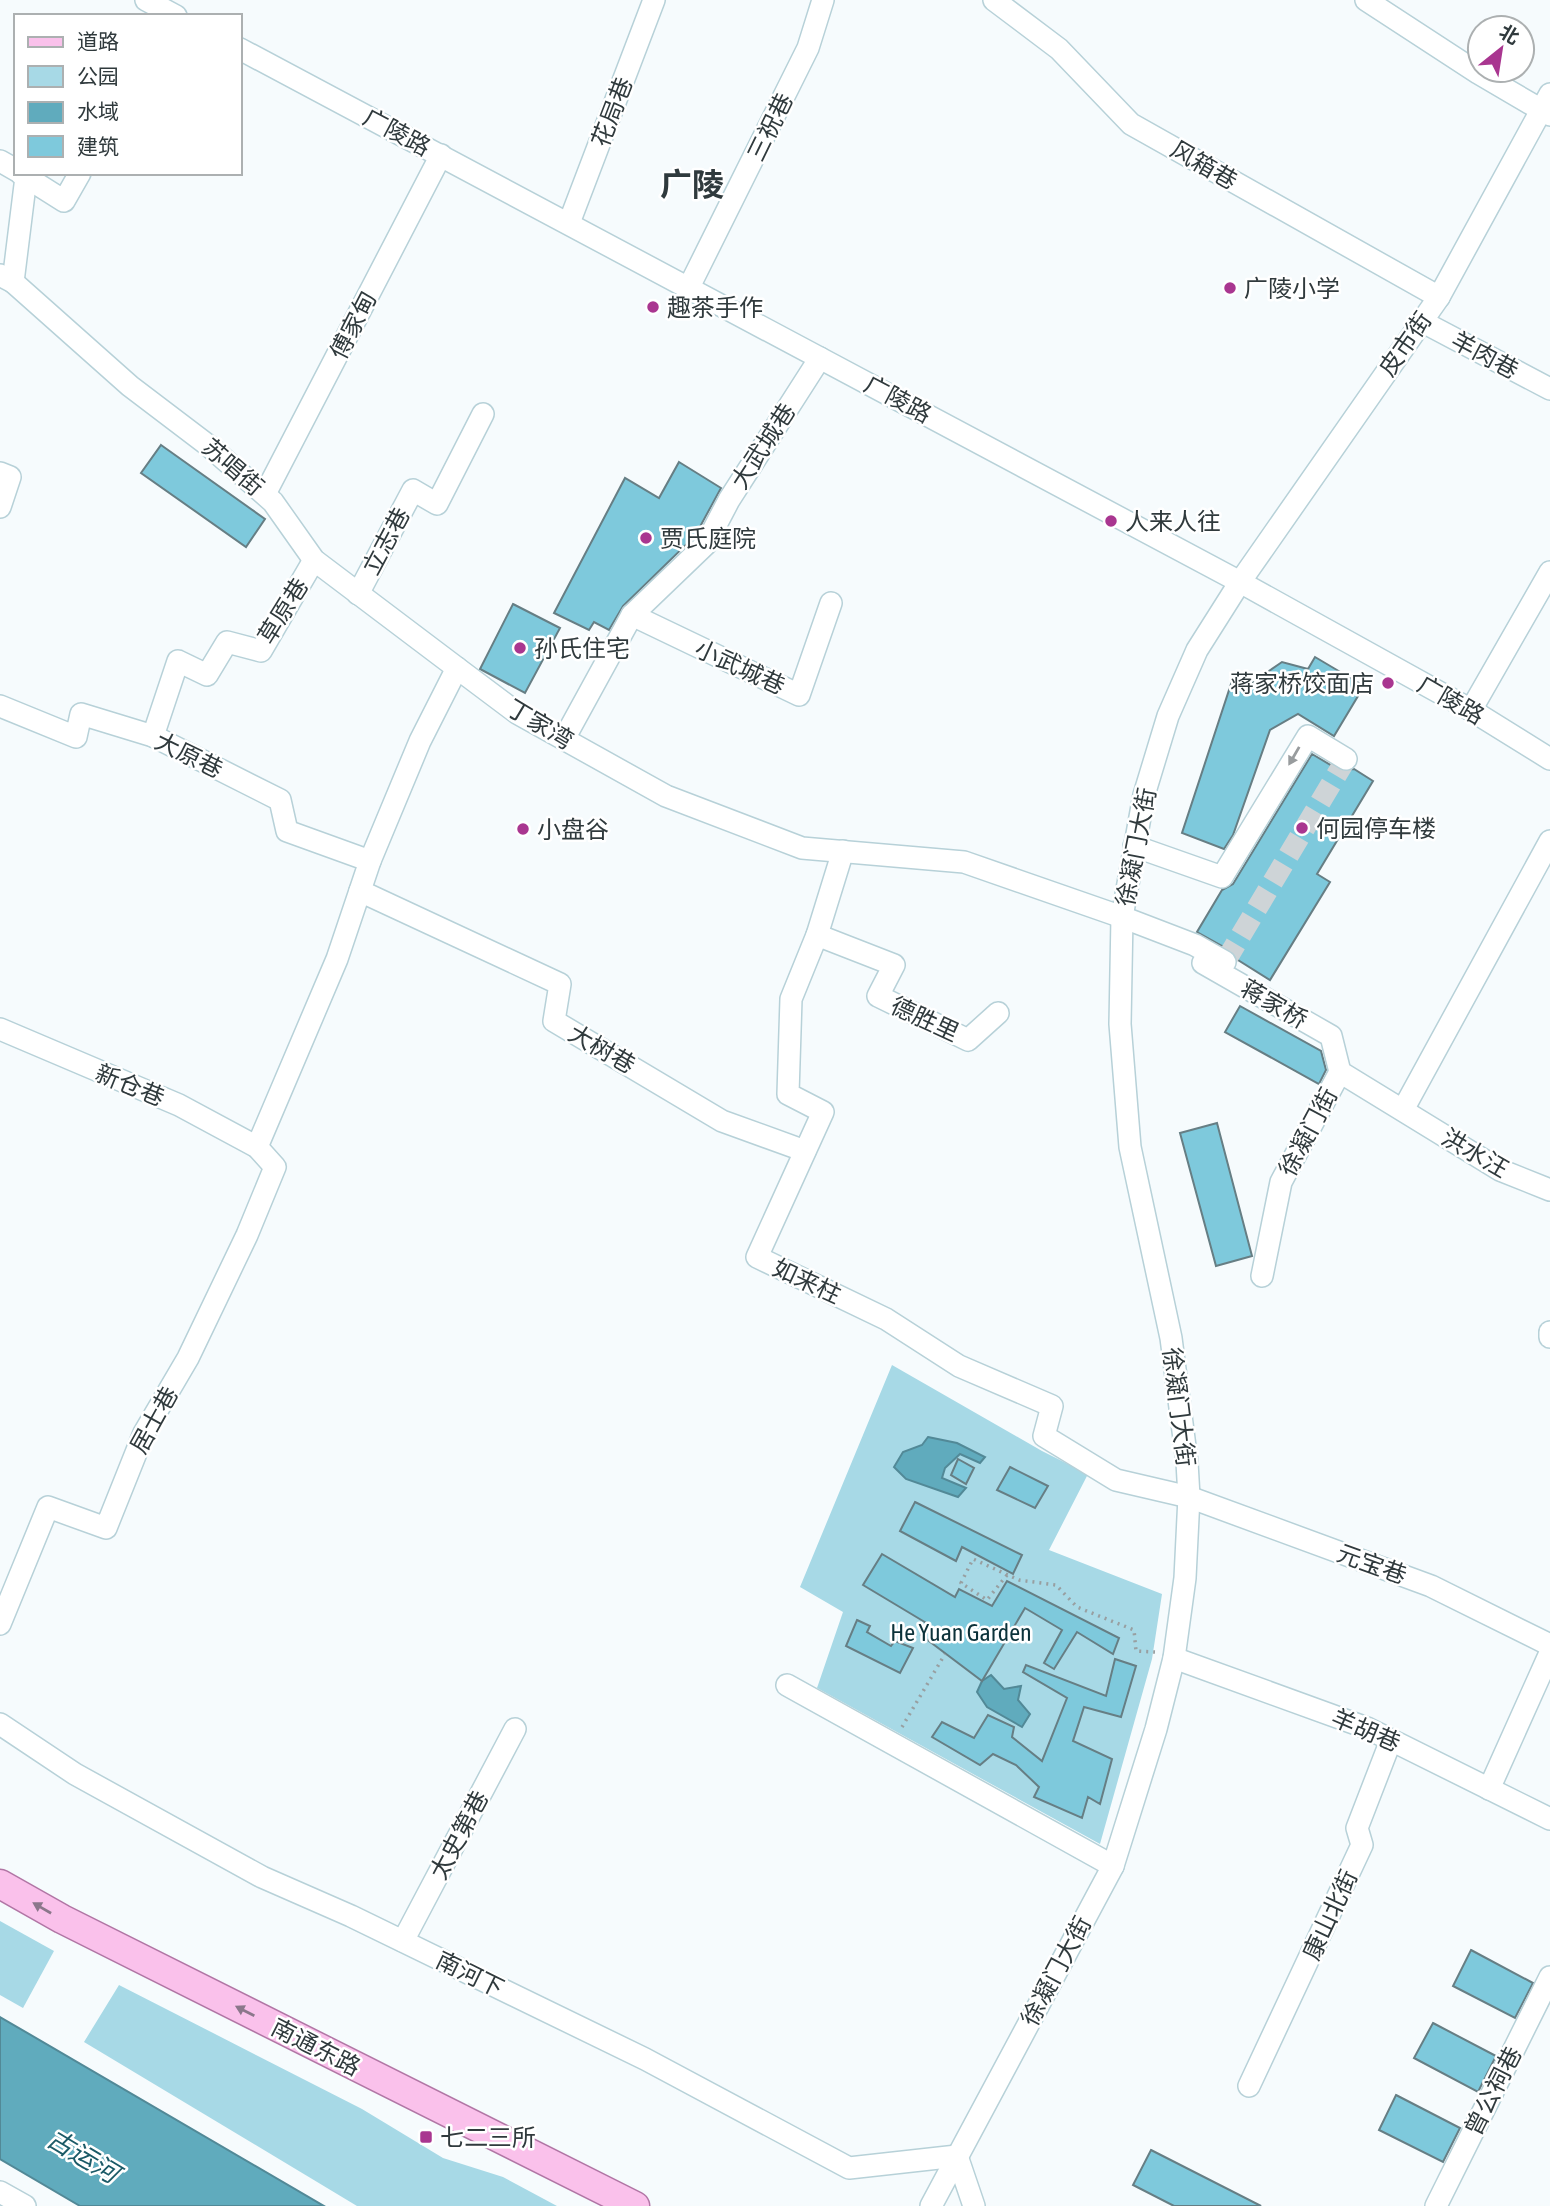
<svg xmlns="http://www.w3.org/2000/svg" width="1550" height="2206" font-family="'Asap Condensed','Noto Sans SC',sans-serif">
  <rect width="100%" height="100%" fill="#f6fbfd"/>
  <g fill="#a7d9e6">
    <polygon points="892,1365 1042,1451 1088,1474 1049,1550 1162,1594 1152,1659 1100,1844 817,1688 843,1612 800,1587"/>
    <polygon points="0,1921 54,1951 23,2008 0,1995"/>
    <polygon points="119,1985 362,2109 443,2158 503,2177 557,2206 357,2206 84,2042"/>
  </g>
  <g fill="#60abbd" stroke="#528997" stroke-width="2">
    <polygon points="928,1437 957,1443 985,1457 980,1463 960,1454 945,1468 942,1478 966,1488 958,1497 906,1479 894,1467 903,1452 922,1445"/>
    <polygon points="991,1675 1004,1689 1021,1686 1018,1700 1030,1714 1022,1727 987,1707 977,1692 982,1681"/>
    <polygon points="0,2017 324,2206 80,2206 0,2159"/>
  </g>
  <g fill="#7ec9dc" stroke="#667e84" stroke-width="2">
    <polygon points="161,445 265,519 246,547 141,473"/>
    <polygon points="679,462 721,488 695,536 623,606 609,630 594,622 589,630 554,613 625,478 659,498"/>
    <polygon points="513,604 560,628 525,693 480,669"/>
    <polygon points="1315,657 1364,686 1334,736 1298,714 1270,730 1233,835 1224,849 1182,833 1233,678 1262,684 1269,671 1282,662 1308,669"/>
    <polygon points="1312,754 1339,770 1354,769 1373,781 1317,874 1330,882 1270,980 1238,960 1231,951 1197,932 1222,890 1233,884"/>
    <polygon points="1240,1006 1321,1051 1326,1070 1319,1084 1225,1032"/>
    <polygon points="1217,1123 1252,1256 1216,1266 1180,1133"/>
    <polygon points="958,1459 974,1468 966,1484 951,1475"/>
    <polygon points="1010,1467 1048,1486 1035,1508 997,1490"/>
    <polygon points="915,1502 1022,1555 1013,1574 962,1547 956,1561 900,1531"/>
    <polygon points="882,1554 955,1597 959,1589 992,1606 1007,1581 1119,1638 1113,1654 1077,1632 1054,1669 1044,1663 1062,1630 1025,1608 982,1681 921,1635 928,1624 863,1585"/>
    <polygon points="857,1620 870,1626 867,1632 891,1646 895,1641 913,1648 900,1673 846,1646"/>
    <polygon points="1115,1659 1136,1666 1121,1717 1084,1707 1073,1741 1112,1759 1100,1804 1088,1797 1082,1818 1034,1797 1039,1787 1016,1765 993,1754 980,1765 932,1737 942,1722 974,1738 988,1715 1014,1727 1012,1737 1042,1761 1067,1698 1023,1672 1026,1665 1106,1696"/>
    <polygon points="1471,1950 1533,1983 1515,2018 1453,1986"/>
    <polygon points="1433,2023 1496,2056 1478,2092 1414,2058"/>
    <polygon points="1396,2095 1460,2128 1443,2162 1379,2130"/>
    <polygon points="1151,2150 1261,2206 1174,2206 1133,2185"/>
  </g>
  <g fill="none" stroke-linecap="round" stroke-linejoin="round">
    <polyline stroke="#ced4d7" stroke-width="21" stroke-dasharray="21 10" stroke-linecap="butt" points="1225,962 1346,759"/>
    <defs>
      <g id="minor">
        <polyline points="146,0 176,16"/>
        <polyline points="994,0 1059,49 1131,124 1439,297"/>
        <polyline points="1366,0 1478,73 1550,115"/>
        <polyline points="240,49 1240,582 1471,710 1550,759"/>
        <polyline points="0,161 16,170"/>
        <polyline points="26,177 64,201 80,173"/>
        <polyline points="569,223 654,0"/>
        <polyline points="0,275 13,282 130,386 209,446 273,502 314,560 457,668"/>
        <polyline points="13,282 26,177 20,173"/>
        <polyline points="689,287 808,48 823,0"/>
        <polyline points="1421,321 1550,389"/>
        <polyline points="0,473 10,477 0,507"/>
        <polyline points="265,494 441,155"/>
        <polyline points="358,594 413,490 437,504 483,414"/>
        <polyline points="632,615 799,695 831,603"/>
        <polyline points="0,706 76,737 81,714 153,736 280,800 287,831 370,861"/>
        <polyline points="1471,710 1550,572"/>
        <polyline points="153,736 178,661 207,675 227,642 261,651 314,560"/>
        <polyline points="564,739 632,615 706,544 729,500 820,358"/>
        <polyline points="1134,846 1222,877 1308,736 1346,759"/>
        <polyline points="843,851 817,935 791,999 788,1094 823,1112 757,1257 886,1319 959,1366 1052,1406 1044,1436 1116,1480 1189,1497 1431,1586 1550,1645"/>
        <polyline points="360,891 560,984 554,1021 722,1121 805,1151"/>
        <polyline points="817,935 894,965 878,996 968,1040 998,1013"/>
        <polyline points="1203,963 1331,1036 1340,1072 1500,1170 1550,1190"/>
        <polyline points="0,1029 179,1105 257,1147 275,1167 247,1235 188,1358 144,1433 106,1528 48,1507 0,1624"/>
        <polyline points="1404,1108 1550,841"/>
        <polyline points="257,1147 337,959 370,861 420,741 457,668 517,713 666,796 802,848 964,862 1122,917 1195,945 1225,962"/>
        <polyline points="1262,1276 1281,1182 1340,1072"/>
        <polyline points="1550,1332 1550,1337"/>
        <polyline points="1174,1658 1367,1728 1550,1819"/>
        <polyline points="787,1685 1113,1866"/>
        <polyline points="0,1724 75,1774 262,1877 351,1916 645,2059 849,2168 957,2156 974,2206"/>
        <polyline points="1489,1789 1550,1653"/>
        <polyline points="403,1941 515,1729"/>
        <polyline points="1249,2086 1362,1845 1357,1828 1391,1740"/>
        <polyline points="0,2192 25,2206"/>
        <polyline points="931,2206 1113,1866 1156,1729 1174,1658 1185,1578 1189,1497 1187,1462 1171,1338 1130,1147 1120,1024 1122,917 1144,795 1168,716 1197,650 1240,582 1439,297 1550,94"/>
        <polyline points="1436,2206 1550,1977"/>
      </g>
      <polyline id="major" points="0,1884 62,1919 635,2206"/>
    </defs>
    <use href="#minor" stroke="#b7d1d8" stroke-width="24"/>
    <use href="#major" stroke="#b176a5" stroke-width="31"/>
    <g stroke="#989fa1" stroke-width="3.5" stroke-dasharray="2 5" stroke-linecap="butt">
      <polyline points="1007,1575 987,1600 961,1583 973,1559 1019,1580 1056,1585 1077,1607 1134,1630 1136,1651 1155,1652"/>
      <polyline points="902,1727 945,1654"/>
    </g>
    <use href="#minor" stroke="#fff" stroke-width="21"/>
    <use href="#major" stroke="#fac1eb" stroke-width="28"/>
  </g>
  <defs><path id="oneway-solid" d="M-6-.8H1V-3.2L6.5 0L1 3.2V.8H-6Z" transform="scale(1.75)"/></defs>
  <use fill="#989c9e" href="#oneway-solid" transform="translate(1294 756) rotate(120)"/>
  <g fill="#8b778b">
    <use href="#oneway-solid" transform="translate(42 1908) rotate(-150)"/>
    <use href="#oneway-solid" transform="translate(245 2011) rotate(-153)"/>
  </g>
  <g fill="#a93690" stroke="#fff" stroke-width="2.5">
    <circle cx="1230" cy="288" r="7"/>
    <circle cx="653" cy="307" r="7"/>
    <circle cx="1111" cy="521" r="7"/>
    <circle cx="646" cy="538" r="7"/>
    <circle cx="520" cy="648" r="7"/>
    <circle cx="1388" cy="683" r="7"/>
    <circle cx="1302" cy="828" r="7"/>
    <circle cx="523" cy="829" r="7"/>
    <rect x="419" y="2130" width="14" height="14" rx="3.5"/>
  </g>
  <g text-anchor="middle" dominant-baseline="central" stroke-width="5" stroke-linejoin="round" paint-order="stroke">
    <g font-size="24" fill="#303a3d" stroke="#fff">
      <text transform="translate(612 112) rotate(-69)">花局巷</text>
      <text transform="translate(770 127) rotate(-64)">三祝巷</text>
      <text transform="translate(397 132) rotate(28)">广陵路</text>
      <text transform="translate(1204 165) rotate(30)">风箱巷</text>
      <text transform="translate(353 325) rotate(-63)">傅家甸</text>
      <text transform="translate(1405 344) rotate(-55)">皮市街</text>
      <text transform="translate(1485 355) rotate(28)">羊肉巷</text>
      <text transform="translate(898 399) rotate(28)">广陵路</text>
      <text transform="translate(763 446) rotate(-57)">大武城巷</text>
      <text transform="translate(233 467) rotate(41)">苏唱街</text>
      <text transform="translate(386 541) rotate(-62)">立志巷</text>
      <text transform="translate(283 611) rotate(-58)">草原巷</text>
      <text transform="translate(740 667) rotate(25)">小武城巷</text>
      <text transform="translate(1451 700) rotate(30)">广陵路</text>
      <text transform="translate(540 724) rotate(31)">丁家湾</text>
      <text transform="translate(189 755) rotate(26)">大原巷</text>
      <text transform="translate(1136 847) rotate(-79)">徐凝门大街</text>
      <text transform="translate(1274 1004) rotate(30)">蒋家桥</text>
      <text transform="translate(925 1019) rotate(25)">德胜里</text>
      <text transform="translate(602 1049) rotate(30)">大树巷</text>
      <text transform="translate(130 1085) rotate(22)">新仓巷</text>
      <text transform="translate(1308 1132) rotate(-62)">徐凝门街</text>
      <text transform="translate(1475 1153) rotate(30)">洪水汪</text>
      <text transform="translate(807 1281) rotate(25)">如来柱</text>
      <text transform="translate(1179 1407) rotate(83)">徐凝门大街</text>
      <text transform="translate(154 1420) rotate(-61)">居士巷</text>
      <text transform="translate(1372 1564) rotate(20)">元宝巷</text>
      <text transform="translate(1366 1730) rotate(23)">羊胡巷</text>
      <text transform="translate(459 1835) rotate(-62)">太史第巷</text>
      <text transform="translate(1330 1915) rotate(-65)">康山北街</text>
      <text transform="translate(1056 1971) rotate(-62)">徐凝门大街</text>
      <text transform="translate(470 1974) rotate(26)">南河下</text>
      <text transform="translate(316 2047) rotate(27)">南通东路</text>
      <text transform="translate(1493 2091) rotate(-63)">曾公祠巷</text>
    </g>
    <g font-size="24" fill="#303a3d" stroke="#fff" text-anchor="start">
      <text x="1244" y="288">广陵小学</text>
      <text x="667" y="307">趣茶手作</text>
      <text x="1125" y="521">人来人往</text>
      <text x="660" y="538">贾氏庭院</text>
      <text x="534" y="648">孙氏住宅</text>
      <text x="1374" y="683" text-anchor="end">蒋家桥饺面店</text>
      <text x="1316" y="828">何园停车楼</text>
      <text x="537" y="829">小盘谷</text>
      <text x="440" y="2137">七二三所</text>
    </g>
    <g font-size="24" fill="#0c323a" stroke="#fff">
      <text x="961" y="1632">He Yuan Garden</text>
    </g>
    <g font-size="26" font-style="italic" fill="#1b5a67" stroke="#fff">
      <text transform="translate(83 2156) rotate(31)">古运河</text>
    </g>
    <g font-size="32" font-weight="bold" fill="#303a3d" stroke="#fff">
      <text x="692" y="184">广陵</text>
    </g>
  </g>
  <rect x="14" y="14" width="228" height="161" fill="#ffffff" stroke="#acb0b1" stroke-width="2"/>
  <rect x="28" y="37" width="35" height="10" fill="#fac1eb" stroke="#acb0b1" stroke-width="2"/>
  <text x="77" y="49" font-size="21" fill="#303a3d">道路</text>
  <rect x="28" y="66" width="35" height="21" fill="#a7d9e6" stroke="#acb0b1" stroke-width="2"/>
  <text x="77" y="84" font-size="21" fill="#303a3d">公园</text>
  <rect x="28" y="102" width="35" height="21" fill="#60abbd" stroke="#acb0b1" stroke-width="2"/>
  <text x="77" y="119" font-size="21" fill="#303a3d">水域</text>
  <rect x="28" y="136" width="35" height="21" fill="#7ec9dc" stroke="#acb0b1" stroke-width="2"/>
  <text x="77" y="154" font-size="21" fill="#303a3d">建筑</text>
  <g transform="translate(1501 49) rotate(30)"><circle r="33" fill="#ffffff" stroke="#acb0b1" stroke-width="2"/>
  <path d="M0-5L12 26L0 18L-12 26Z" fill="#a93690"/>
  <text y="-10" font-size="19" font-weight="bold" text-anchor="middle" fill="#303a3d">北</text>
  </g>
</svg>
